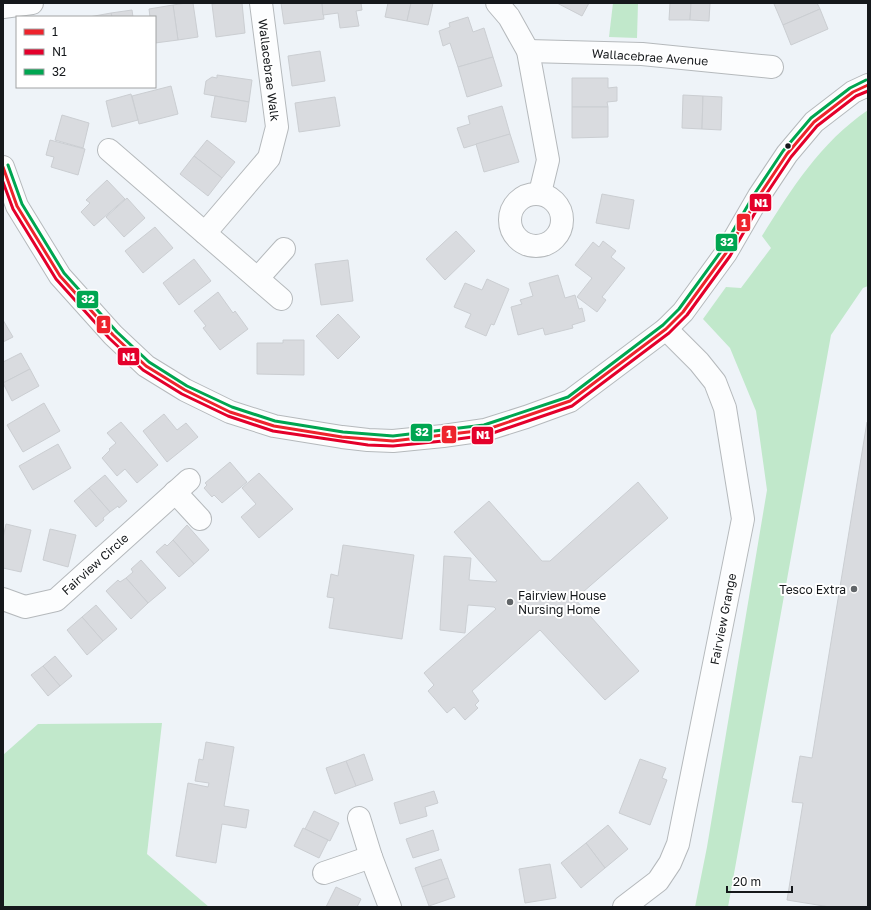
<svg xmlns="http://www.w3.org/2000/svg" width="871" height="910" font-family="'Golos Text',sans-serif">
  <rect width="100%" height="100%" fill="#eef3f8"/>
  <g fill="#c1e8cb">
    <polygon points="613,3 638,3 637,38 609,37"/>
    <path d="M 868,110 L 868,286 L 863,288 L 831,335 L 728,907 L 695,907 L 707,847 L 767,490 L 756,411 L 730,348 L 703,319 L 726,287 L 741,288 L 771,248 L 762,236 C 792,188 820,143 868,110 Z"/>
    <polygon points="162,723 147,854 209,907 3,907 3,755 38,724"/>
  </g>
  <g fill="#d9dbdf" stroke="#cbced2">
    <polygon points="186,3 193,3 198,37 178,40 173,5"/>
    <polygon points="221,3 242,3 245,33 216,37 212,4"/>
    <polygon points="281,3 322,3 324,19 284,24"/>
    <polygon points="322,3 361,3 362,10 356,11 359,26 340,28 338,13 323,15"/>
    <polygon points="388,3 411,3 407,21 385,17"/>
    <polygon points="411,3 433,3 428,25 407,21"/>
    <polygon points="557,3 589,3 582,16"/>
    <polygon points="670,3 691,3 690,20 669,20"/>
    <polygon points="691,3 710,3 709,21 690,20"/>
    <polygon points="778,3 817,3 820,9 783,25 774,4"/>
    <polygon points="173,5 178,40 155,43 155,17 150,17 149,9"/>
    <polygon points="820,9 828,29 791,45 783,25"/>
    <polygon points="132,10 133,17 112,17 111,13"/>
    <polygon points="111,13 112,17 89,17"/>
    <polygon points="468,17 473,32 484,28 493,57 458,67 450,43 443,46 439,31 450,27 449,23"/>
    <polygon points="320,51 325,81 292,86 288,56"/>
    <polygon points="493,57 502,86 467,97 458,67"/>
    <polygon points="217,75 252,80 249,102 204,94 206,81 212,77 217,78"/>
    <polygon points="572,78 608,78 608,88 617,87 617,101 607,102 608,107 572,107"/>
    <polygon points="171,86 178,114 139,124 132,96"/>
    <polygon points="131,94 138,120 112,127 106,101"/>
    <polygon points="683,95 703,96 702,129 682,128"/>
    <polygon points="215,96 249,102 246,122 211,117"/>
    <polygon points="703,96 722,97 721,130 702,129"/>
    <polygon points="335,97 340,126 299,132 295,103"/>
    <polygon points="502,106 510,134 464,148 457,128 470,124 468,116"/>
    <polygon points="572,107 608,107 608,137 572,138"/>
    <polygon points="62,115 89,123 83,148 55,140"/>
    <polygon points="510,134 519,162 484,172 476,144"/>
    <polygon points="50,140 85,149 78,175 51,167 54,157 46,155"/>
    <polygon points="207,140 235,162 222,178 194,156"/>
    <polygon points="194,156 222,178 208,196 180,174"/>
    <polygon points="107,180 125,199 94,226 81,212 90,203 86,200"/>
    <polygon points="602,194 634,200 629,229 596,223"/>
    <polygon points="127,198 145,218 124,237 106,217"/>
    <polygon points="155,227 173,248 143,273 125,251"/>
    <polygon points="456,231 475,251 445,280 426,259"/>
    <polygon points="603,241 616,251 611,257 625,268 602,297 606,300 597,312 577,297 592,278 575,265 593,242 599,247"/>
    <polygon points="194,259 211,281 179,305 163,283"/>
    <polygon points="348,260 353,301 321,305 315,264"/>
    <polygon points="558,275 565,298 575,295 579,309 582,308 585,321 572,325 573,328 545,335 543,328 518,335 511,307 522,304 520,300 533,296 529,283"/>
    <polygon points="487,279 509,289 494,325 491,324 486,336 465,327 471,314 454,307 465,283 482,290"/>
    <polygon points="218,292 233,313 235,311 248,329 220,350 203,328 206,326 194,311"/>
    <polygon points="338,314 360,337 338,359 316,336"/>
    <polygon points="3,320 13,337 3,342"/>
    <polygon points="283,340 304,340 304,375 257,374 257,343 283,343"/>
    <polygon points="21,353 30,369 3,383 3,362"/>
    <polygon points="30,369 39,386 12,401 3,383"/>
    <polygon points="44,403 60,431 23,452 7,425"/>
    <polygon points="164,414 177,430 186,423 198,437 167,462 143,431"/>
    <polygon points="121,422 158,465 137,483 125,469 117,476 102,458 110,450 109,449 116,443 107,433"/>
    <polygon points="867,422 868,422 868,907 830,907 787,900 803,803 792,802 800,756 812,758"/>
    <polygon points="58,444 71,468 33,490 19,466"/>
    <polygon points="230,462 247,482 222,503 214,495 212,497 204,488 207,485 205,483"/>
    <polygon points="259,473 293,509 259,538 241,517 256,504 242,488"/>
    <polygon points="105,475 127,501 119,508 118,506 110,512 89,488"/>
    <polygon points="638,482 668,518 575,599 639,671 605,700 540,630 472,691 479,701 475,705 478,708 465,720 454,707 447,713 428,691 434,685 424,673 496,609 494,607 468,605 465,633 440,630 444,556 471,558 469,580 495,582 497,581 454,532 489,501 542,561 550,561"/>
    <polygon points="89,488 110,512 103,518 104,520 96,527 74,501"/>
    <polygon points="6,524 31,530 21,572 3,568 3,538"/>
    <polygon points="187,525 209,550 194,564 173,540"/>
    <polygon points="50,529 76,535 68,567 43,560"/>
    <polygon points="173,540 194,564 179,577 156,552 165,544 167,546"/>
    <polygon points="343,545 414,555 402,639 329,628 334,598 327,597 331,574 338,576"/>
    <polygon points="141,560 166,588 148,603 126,578 133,572 131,569"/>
    <polygon points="126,578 148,603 131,619 106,591 118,580 120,582"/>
    <polygon points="96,605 117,629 103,641 82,617"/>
    <polygon points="82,617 103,641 87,655 67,630"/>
    <polygon points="55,656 72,676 60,686 43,666"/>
    <polygon points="43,666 60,686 48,696 31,675"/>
    <polygon points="206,742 234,747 224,806 249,810 246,828 222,824 216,863 176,856 188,783 208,787 209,783 195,781 199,759 203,760"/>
    <polygon points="364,754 373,780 356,786 346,761"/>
    <polygon points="640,759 666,768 662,778 667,780 650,825 619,813"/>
    <polygon points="346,761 356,786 335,794 326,768"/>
    <polygon points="434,791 438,803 425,807 427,816 400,824 394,803"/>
    <polygon points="314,811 339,823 330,841 305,829"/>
    <polygon points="608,825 628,849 605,868 586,843"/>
    <polygon points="303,828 328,840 319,858 294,846"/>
    <polygon points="433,830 439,850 413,858 406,839"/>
    <polygon points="586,843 605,868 581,888 561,863"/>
    <polygon points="441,859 448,878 422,887 415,868"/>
    <polygon points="550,864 556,898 525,903 519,869"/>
    <polygon points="448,878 455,897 429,906 422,887"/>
    <polygon points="336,887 361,899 357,907 326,907"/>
  </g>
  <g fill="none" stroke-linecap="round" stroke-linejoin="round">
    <defs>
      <g id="minor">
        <polyline points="497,3 509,17 528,51 548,160 540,193"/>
        <polyline points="3,7 32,3"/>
        <polyline points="528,51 642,54 772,67"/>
        <polyline points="109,150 281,299"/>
        <polyline points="3,167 17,206 60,276 113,335 146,366 185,390 230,412 274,426 342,437 368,440 393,441 443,436 485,430 526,417 570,401 666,329 683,312 726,253 759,196 787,154 814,122 853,92 868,85"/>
        <circle cx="536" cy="220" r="26"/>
        <polyline points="205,233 269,158 277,127 261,3"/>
        <polyline points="258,278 284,249"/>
        <polyline points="175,492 200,519"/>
        <polyline points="3,599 25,607 56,600 189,480"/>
        <polyline points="359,818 371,857 390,907"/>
        <polyline points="324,873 371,857"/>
        <polyline points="624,907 658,881 670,863 678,844 743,519 725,408 715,382 699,362 666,329"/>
      </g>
    </defs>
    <use href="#minor" stroke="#b5b9bc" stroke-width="24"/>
    <use href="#minor" stroke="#fcfdfe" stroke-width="22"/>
    <defs>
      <polyline id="bus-1" points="3,167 17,206 60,276 113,335 146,366 185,390 230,412 274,426 342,437 393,441 485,430 570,401 666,329 683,312 726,253 759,196 787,154 814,122 853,92 868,85"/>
      <polyline id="bus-2" points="3,182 13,209 56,279 109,338 143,370 182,394 228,416 273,431 368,445 393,446 443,441 487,435 572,406 669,333 687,315 730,256 763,199 791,157 817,126 856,96 868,91"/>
      <polyline id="bus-3" points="8,165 22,204 64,273 117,332 149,362 187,386 232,407 275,421 343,432 393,436 484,425 568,397 663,325 679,309 722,250 755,193 783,151 811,118 850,88 866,80"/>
    </defs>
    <use href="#bus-1" stroke="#fff" stroke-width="6"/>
    <use href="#bus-2" stroke="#fff" stroke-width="6"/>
    <use href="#bus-3" stroke="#fff" stroke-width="6"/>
    <use href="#bus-1" stroke="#ee232c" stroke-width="3"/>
    <use href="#bus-2" stroke="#e4002b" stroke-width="3"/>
    <use href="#bus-3" stroke="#00a651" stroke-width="3"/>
  </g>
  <circle fill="#15181b" stroke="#fff" stroke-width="1.5" cx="788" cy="146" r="3.5"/>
  <g fill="#616568" stroke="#fff" stroke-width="1.5">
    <circle cx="854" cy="589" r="4"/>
    <circle cx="510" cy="602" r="4"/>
  </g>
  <g text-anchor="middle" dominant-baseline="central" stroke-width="4" stroke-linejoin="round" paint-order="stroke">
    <g font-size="12" fill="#15181b" stroke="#fff">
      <text transform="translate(650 57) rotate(4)">Wallacebrae Avenue</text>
      <text transform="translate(269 70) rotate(83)">Wallacebrae Walk</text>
      <text transform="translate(95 564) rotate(-42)">Fairview Circle</text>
      <text transform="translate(723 619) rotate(-79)">Fairview Grange</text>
    </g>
    <g font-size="12" fill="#15181b" stroke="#fff" text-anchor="end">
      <text x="846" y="589">Tesco Extra</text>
      <text x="518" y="595" text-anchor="start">Fairview House<tspan x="518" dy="14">Nursing Home</tspan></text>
    </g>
  </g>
  <g stroke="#fff" stroke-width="1.5">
    <rect x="749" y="193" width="23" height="19" rx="4" fill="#e4002b"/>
    <rect x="736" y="213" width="15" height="19" rx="4" fill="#ee232c"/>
    <rect x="715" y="233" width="23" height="19" rx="4" fill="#00a651"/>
    <rect x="76" y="290" width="23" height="19" rx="4" fill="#00a651"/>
    <rect x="96" y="315" width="15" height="19" rx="4" fill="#ee232c"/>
    <rect x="117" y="347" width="23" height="19" rx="4" fill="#e4002b"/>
    <rect x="410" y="423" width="23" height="19" rx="4" fill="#00a651"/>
    <rect x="441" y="425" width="16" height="19" rx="4" fill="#ee232c"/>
    <rect x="471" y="426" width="23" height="19" rx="4" fill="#e4002b"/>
  </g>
  <g font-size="11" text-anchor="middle" font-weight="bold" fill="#fff">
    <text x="761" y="207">N1</text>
    <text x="744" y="227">1</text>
    <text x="727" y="246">32</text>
    <text x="88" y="303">32</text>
    <text x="104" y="328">1</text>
    <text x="129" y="361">N1</text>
    <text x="422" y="436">32</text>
    <text x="449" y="438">1</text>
    <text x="483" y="439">N1</text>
  </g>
  <rect width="871" height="910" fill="none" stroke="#15181b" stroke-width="8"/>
  <rect x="16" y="16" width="140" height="72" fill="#ffffff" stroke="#a1a3a4"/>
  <rect x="24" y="29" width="20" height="6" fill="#ee232c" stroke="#a1a3a4"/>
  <text x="52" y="36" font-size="12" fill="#15181b">1</text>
  <rect x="24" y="49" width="20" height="6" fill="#e4002b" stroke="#a1a3a4"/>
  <text x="52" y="56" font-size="12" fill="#15181b">N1</text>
  <rect x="24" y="69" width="20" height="6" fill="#00a651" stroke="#a1a3a4"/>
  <text x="52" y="76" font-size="12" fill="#15181b">32</text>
  <path d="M727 886v6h65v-6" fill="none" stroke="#15181b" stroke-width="2"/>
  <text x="733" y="886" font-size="12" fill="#15181b" stroke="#ffffff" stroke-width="3" paint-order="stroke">20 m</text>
</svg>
